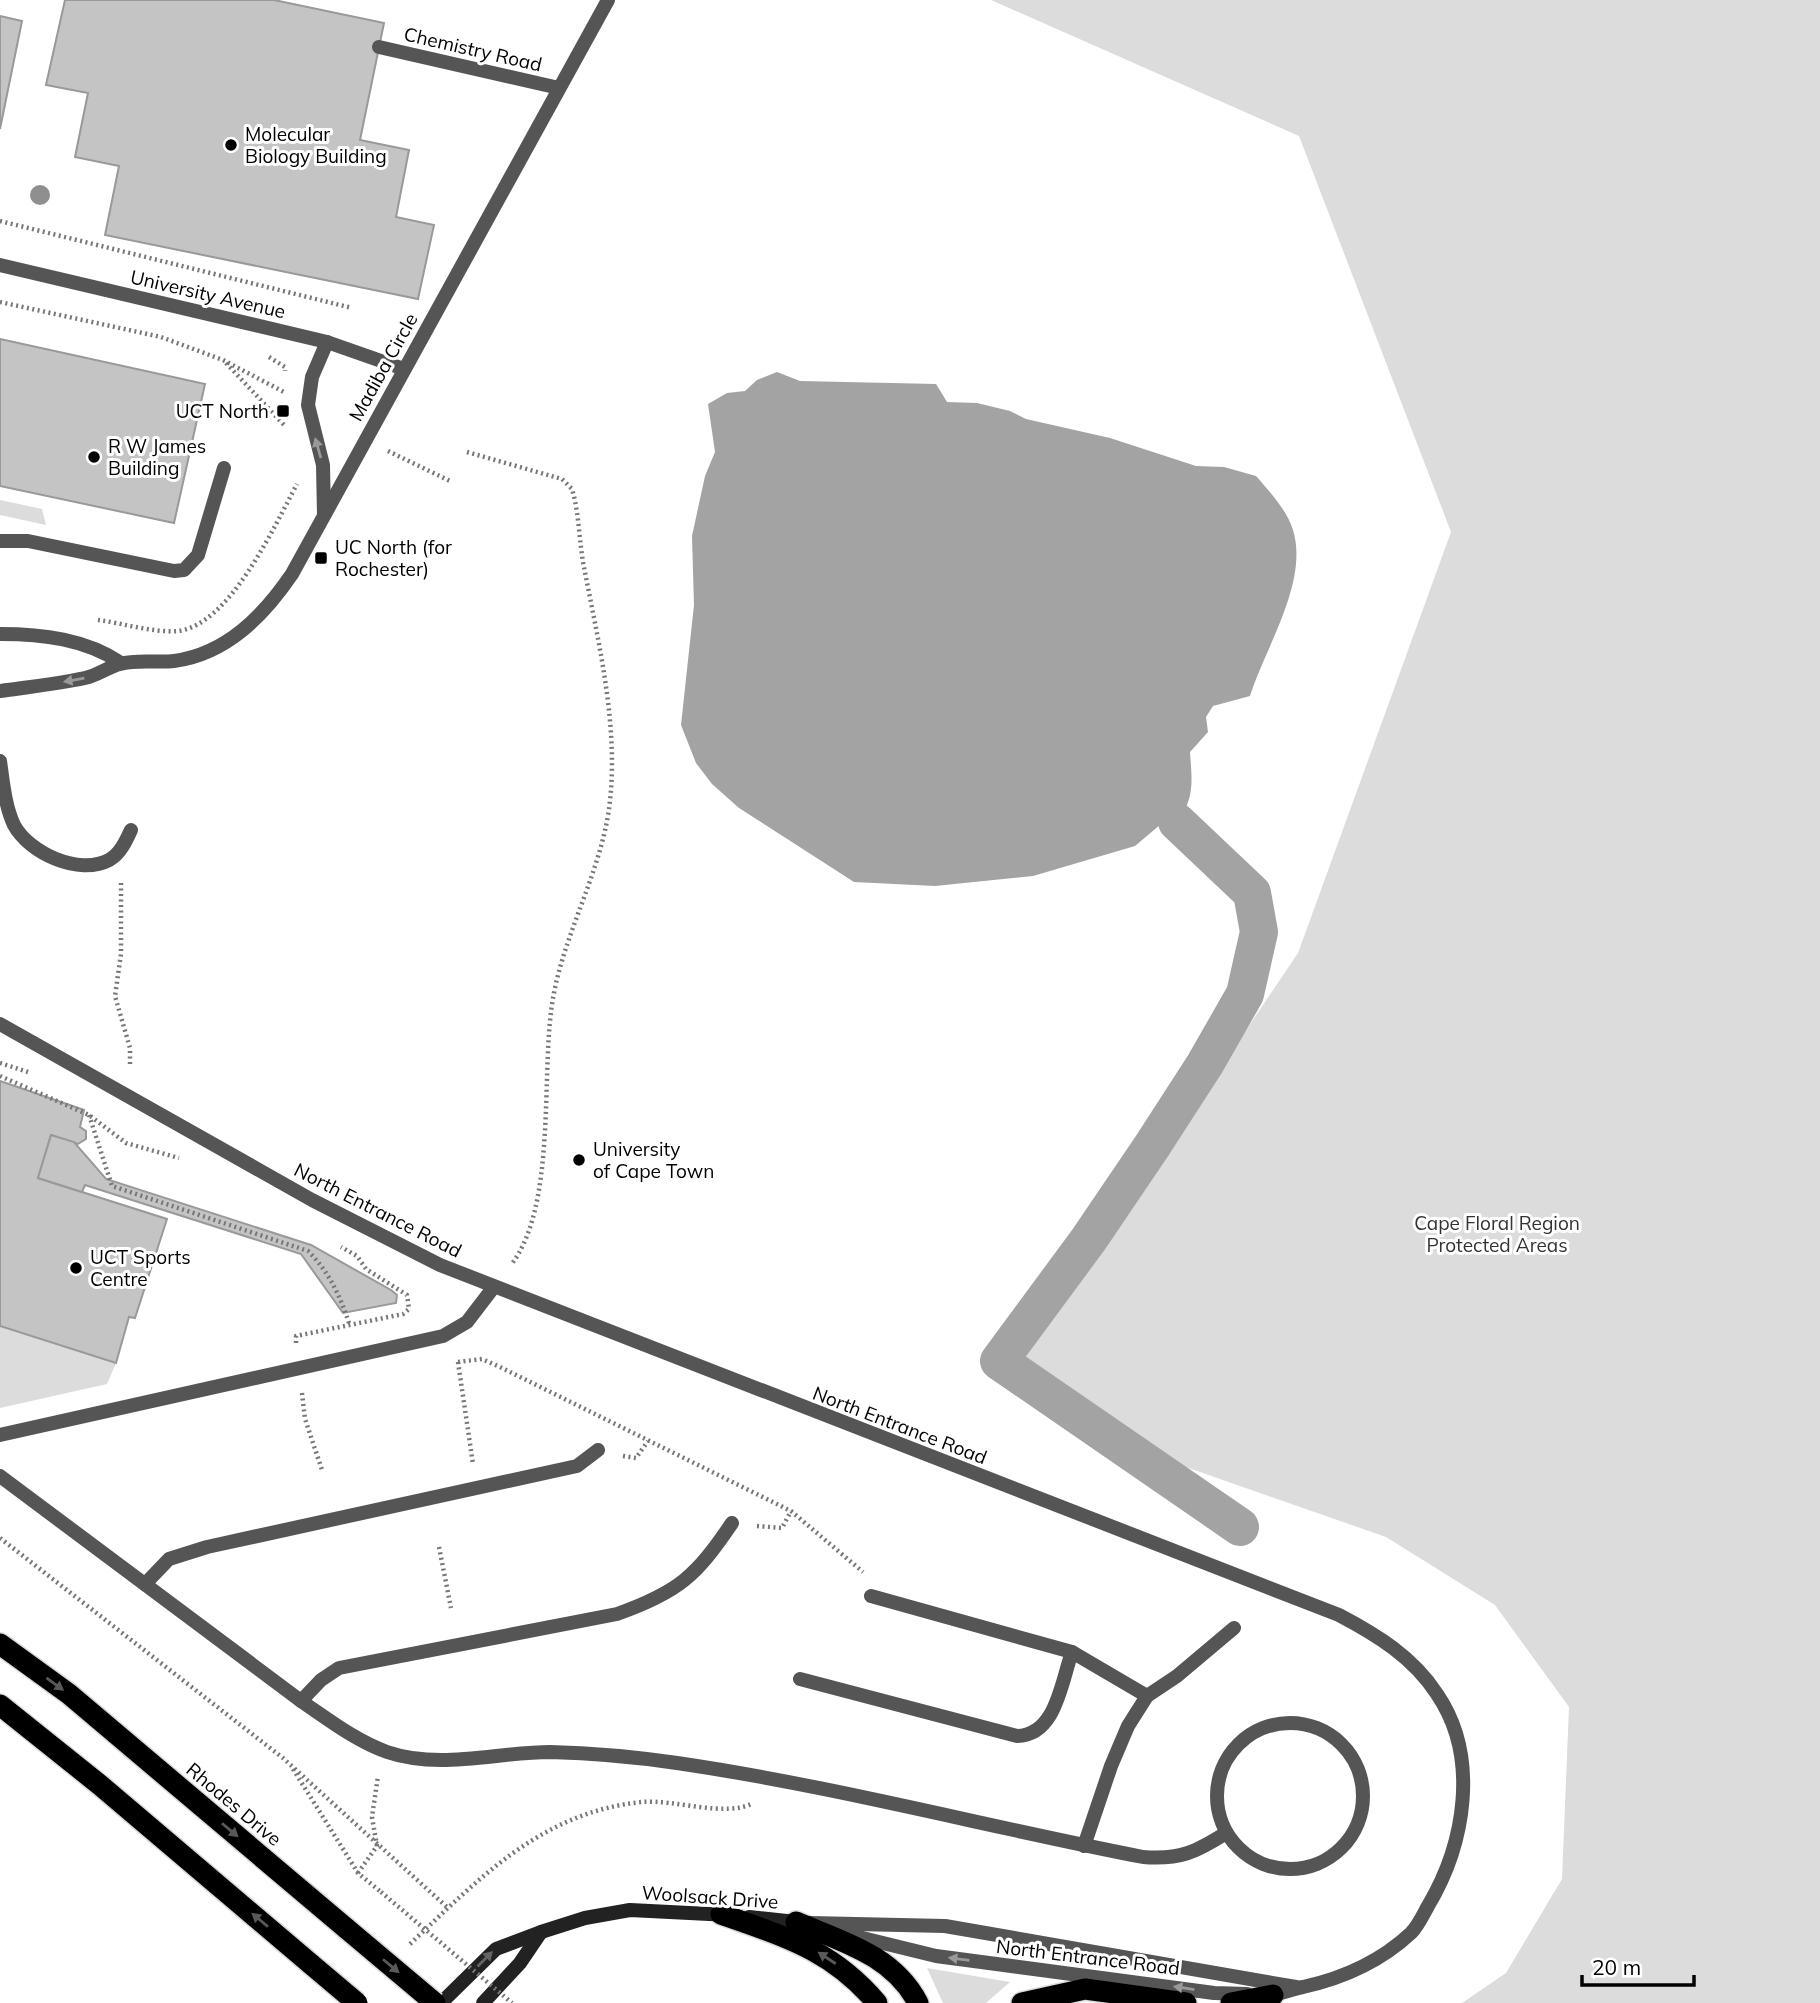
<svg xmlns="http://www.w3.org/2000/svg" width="1820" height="2003" font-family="Mulish,sans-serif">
  <rect width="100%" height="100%" fill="#fff"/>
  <g fill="#dcdcdc">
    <polygon points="991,0 1820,0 1820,2003 1462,2003 1506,1973 1562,1879 1569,1707 1495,1605 1386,1537 1180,1465 1019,1367 1298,953 1451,532 1299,136"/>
    <polygon points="0,500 42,509 46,525 0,515"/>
    <polygon points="0,1326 116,1363 107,1384 0,1408"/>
    <polygon points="927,1968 1010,1982 986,2003 943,2003"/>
  </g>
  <path fill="#a3a3a3" d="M 777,372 L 800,381 L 936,384 L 947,402 L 977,403 L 1010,411 L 1026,419 L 1110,438 L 1196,466 L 1224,467 L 1256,476 C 1269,491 1287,510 1293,530 C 1309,582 1265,648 1250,696 L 1213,706 L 1206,717 L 1208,732 L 1190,752 C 1192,781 1195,798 1177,822 L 1161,824 L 1135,846 L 1033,876 L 935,886 L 854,882 L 739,808 L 712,784 L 696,763 L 681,725 L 694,605 L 692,536 L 705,476 L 715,452 L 708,404 L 727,393 L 745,391 L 757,380 Z"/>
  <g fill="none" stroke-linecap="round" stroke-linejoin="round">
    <polyline stroke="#a3a3a3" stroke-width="38" points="1177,822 1252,893 1259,932 1245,994 1205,1064 1152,1146 1089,1239 999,1361 1240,1527"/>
  </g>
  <g fill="#c4c4c4" stroke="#999" stroke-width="2">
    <polygon points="65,0 274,0 384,23 360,140 409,150 396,217 434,225 418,299 105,235 119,166 75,157 88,93 46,85"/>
    <polygon points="0,16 22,21 0,129"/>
    <polygon points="0,339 205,384 174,523 0,486"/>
    <polygon points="0,1081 84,1110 80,1127 86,1131 86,1139 78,1144 51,1135 38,1178 167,1219 135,1318 129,1317 116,1363 0,1326"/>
    <polygon points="51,1135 74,1142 106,1179 311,1245 391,1290 397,1295 396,1303 343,1313 301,1254 85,1185 82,1192 38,1178"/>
  </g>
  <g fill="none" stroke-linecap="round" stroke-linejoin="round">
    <defs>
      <g id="motorway">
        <polyline points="0,1644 69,1694 347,1929"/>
        <polyline points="0,1705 100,1785 312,1965"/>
        <path d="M 721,1914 C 785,1937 831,1949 877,2003"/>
        <path d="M 796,1922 C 843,1942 893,1955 918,2003"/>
        <polyline points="1022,2003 1085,1989 1186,2003"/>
        <polyline points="1231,2003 1273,1995"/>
      </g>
    </defs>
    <use href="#motorway" stroke="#dbdbdb" stroke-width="24"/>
    <g stroke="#777" stroke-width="4.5" stroke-dasharray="2 3.5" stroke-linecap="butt">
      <polyline points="0,221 352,308"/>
      <polyline points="0,302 161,337 223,360 284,392"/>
      <polyline points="269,357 285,367 285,371"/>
      <polyline points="226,363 285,426"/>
      <polyline points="388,451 452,482"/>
      <path d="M 467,452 L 562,479 L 572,489 C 579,513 579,538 583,562 C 598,641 620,728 609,809 C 599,879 559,942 551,1012 C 542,1084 555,1208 511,1265"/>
      <path d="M 98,620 C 122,623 153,633 178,631 C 230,625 275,525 297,484"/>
      <polyline points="121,883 121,954 115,996 130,1048 130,1067"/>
      <polyline points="0,1063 28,1072"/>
      <polyline points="0,1076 89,1115 126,1143 179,1158"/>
      <path d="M 89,1115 L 112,1186 L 308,1251 C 330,1273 340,1296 350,1326"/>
      <polyline points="296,1343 296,1336 403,1314 409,1309 407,1295 366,1269 357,1256 341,1247"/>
      <polyline points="458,1362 482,1359 500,1367 791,1511 863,1572"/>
      <polyline points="458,1362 473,1464"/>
      <polyline points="302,1393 305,1419 322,1470"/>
      <polyline points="623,1456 636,1458 648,1441"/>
      <polyline points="757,1526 782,1528 791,1511"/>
      <polyline points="0,1538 283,1758 448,1908"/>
      <polyline points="439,1547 451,1608"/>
      <polyline points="293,1769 358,1873 381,1892"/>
      <polyline points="358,1873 377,1846 372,1817 378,1776"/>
      <path d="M 410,1944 C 479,1879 541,1812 642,1802 C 674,1799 726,1818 753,1803"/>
    </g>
    <g stroke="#555" stroke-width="14">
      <polyline points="379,47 559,88"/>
      <polyline points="0,265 327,342 404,369"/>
      <polyline points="324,515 323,465 308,405 312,377 327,342"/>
      <polyline points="0,541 28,541 174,571 184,570 198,555 224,468"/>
      <path d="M 0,761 C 3,782 5,806 14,825 C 29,853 79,876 109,860 C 120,854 126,841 131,830"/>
      <polyline points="0,1435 443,1336 467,1322 493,1288"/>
      <path d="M 0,1476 L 301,1701 C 329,1720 356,1741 387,1752 C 440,1770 497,1752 550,1752 C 591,1753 636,1757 677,1763 C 834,1786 988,1827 1143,1857 C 1180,1860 1196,1852 1226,1833"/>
      <polyline points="145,1584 169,1559 207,1547 577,1466 598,1450"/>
      <polyline points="871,1596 1072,1652 1147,1696"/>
      <path d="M 800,1679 L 1017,1736 C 1056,1735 1061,1683 1072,1652"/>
      <path d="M 301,1701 L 321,1680 L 339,1668 L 617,1614 C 679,1592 696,1576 732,1523"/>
      <circle cx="1290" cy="1796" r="73"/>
      <polyline points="1084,1846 1111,1766 1128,1726 1147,1696 1177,1676 1234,1628"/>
    </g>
    <g stroke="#555" stroke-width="14">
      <path d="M 0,634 C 42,634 86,639 121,663"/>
      <path d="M 0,691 C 28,687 57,684 85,678 C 98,675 108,667 120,664 C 137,659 157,663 174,661 C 227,654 264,615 292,574 L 608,0"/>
      <path d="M 0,1024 L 312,1200 L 440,1265 L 1339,1615 C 1377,1635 1413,1657 1437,1694 C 1480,1757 1465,1844 1428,1906 C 1423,1915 1418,1926 1411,1933 C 1380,1962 1344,1978 1303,1987 C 1291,1989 1279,1995 1267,1995"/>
      <polyline points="810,1923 945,1926 1296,1987"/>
      <polyline points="842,1933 936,1956 1214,1993 1247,1994"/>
    </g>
    <g stroke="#222" stroke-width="14">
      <polyline points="749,1917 796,1922"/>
      <polyline points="441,2003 496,1949 541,1932 585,1918 630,1910 729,1915"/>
      <polyline points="483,2003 520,1963 541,1932"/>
    </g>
    <use href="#motorway" stroke="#000" stroke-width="21"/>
    <defs>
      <g id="motorway-bridge">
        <polyline points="347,1929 435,2003"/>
        <polyline points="312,1965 357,2003"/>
      </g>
    </defs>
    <use href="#motorway-bridge" stroke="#dbdbdb" stroke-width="24" stroke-linecap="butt"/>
    <polyline stroke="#777" stroke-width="4.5" stroke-dasharray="2 3.5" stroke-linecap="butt" points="381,1892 512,2003"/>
    <use href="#motorway-bridge" stroke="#000" stroke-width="21"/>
  </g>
  <circle fill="#8f8f8f" cx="40" cy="195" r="10"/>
  <defs><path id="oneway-solid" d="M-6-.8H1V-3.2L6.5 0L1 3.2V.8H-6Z" transform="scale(1.75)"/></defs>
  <g fill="#999">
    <use href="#oneway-solid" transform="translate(318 448) rotate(-106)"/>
    <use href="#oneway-solid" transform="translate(74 680) rotate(170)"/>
    <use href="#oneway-solid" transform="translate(959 1959) rotate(-173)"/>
    <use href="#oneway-solid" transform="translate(1184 1988) rotate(-171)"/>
  </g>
  <g fill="#595959">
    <use href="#oneway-solid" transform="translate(55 1684) rotate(36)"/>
    <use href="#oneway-solid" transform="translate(230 1830) rotate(40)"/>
    <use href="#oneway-solid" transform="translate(260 1920) rotate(-140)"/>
    <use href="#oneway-solid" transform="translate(827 1958) rotate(-147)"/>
    <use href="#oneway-solid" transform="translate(391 1966) rotate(40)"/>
  </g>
  <use fill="#646464" href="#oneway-solid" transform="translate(485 1959) rotate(-45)"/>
  <g fill="#000" stroke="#fff" stroke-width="2.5">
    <circle cx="231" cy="145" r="7"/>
    <rect x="276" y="404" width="14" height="14" rx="3.5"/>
    <circle cx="94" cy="457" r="7"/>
    <rect x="314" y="551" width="14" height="14" rx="3.5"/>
    <circle cx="579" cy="1160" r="7"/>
    <circle cx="76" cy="1268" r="7"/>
  </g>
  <g text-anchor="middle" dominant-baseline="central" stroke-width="6" stroke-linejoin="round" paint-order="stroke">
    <g font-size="19" fill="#000" stroke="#fff">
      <text transform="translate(473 49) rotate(13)">Chemistry Road</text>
      <text transform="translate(208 294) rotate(13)">University Avenue</text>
      <text transform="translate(383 367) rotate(-61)">Madiba Circle</text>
      <text transform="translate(378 1210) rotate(27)">North Entrance Road</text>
      <text transform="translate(900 1425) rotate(21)">North Entrance Road</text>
      <text transform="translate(234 1804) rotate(40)">Rhodes Drive</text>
      <text transform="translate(710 1897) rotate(4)">Woolsack Drive</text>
      <text transform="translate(1088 1957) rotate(7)">North Entrance Road</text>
    </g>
    <g font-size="19" fill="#000" stroke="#fff" text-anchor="start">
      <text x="245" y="134">Molecular<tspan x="245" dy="22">Biology Building</tspan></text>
      <text x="269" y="411" text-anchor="end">UCT North</text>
      <text x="108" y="446">R W James<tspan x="108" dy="22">Building</tspan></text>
      <text x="335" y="547">UC North (for<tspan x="335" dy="22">Rochester)</tspan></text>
      <text x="593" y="1149">University<tspan x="593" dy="22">of Cape Town</tspan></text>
      <text x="90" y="1257">UCT Sports<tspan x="90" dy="22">Centre</tspan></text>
    </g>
    <g font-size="19" fill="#333" stroke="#fff">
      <text x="1497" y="1223">Cape Floral Region<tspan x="1497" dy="22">Protected Areas</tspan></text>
    </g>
  </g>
  <path d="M1582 1975v10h112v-10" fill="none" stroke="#000000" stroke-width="3.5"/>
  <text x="1592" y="1975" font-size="21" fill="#000000" stroke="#ffffff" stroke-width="5" paint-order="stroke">20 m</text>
</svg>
